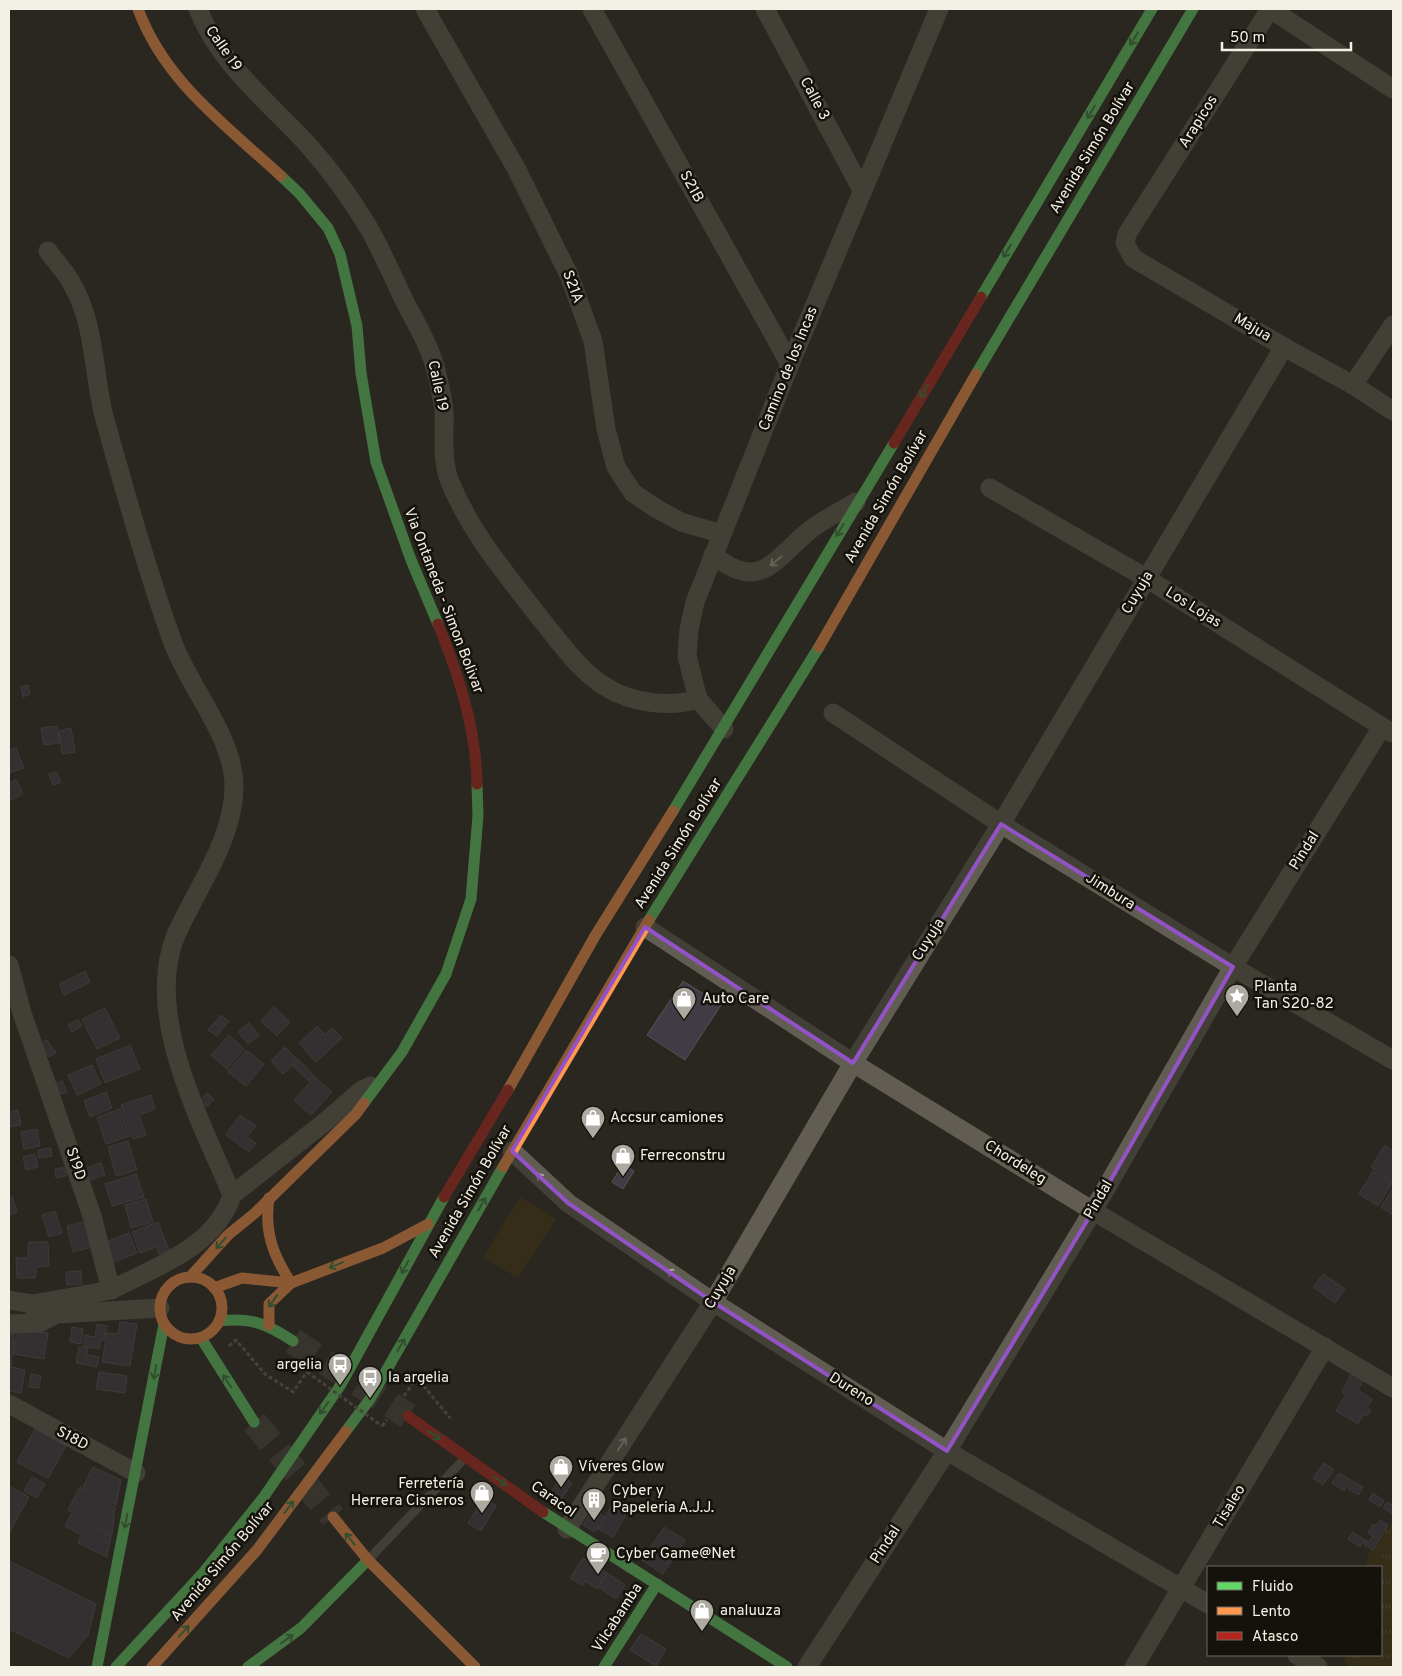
<svg xmlns="http://www.w3.org/2000/svg" width="1402" height="1676" font-family="Overpass,sans-serif">
  <defs>
    <pattern id="grass-tufts" width="24" height="20" patternUnits="userSpaceOnUse" patternTransform="scale(1.25)"><rect width="24" height="20" fill="#453711"/><path d="M3 7l-1-3M5 7V3M7 7l1-3M15 17l-1-3M17 17v-4M19 17l1-3" fill="none" stroke="#605434"/></pattern>
  </defs>
  <rect width="100%" height="100%" fill="#2a2720"/>
  <polygon fill="url(#grass-tufts)" points="1393,1521 1393,1667 1351,1667 1344,1660 1346,1655 1381,1655 1381,1567 1365,1567 1368,1555"/>
  <polygon fill="#453711" points="520,1197 556,1219 518,1278 483,1257"/>
  <g fill="#3f3c46" stroke="#555454">
    <polygon points="28,685 30,694 23,697 21,687"/>
    <polygon points="57,726 60,743 44,745 41,728"/>
    <polygon points="71,728 75,752 62,754 59,731"/>
    <polygon points="16,748 24,768 9,773 9,750"/>
    <polygon points="56,772 61,782 53,785 49,774"/>
    <polygon points="16,779 23,794 9,801 9,783"/>
    <polygon points="85,971 90,982 64,995 59,984"/>
    <polygon points="683,981 721,1005 685,1060 647,1035"/>
    <polygon points="274,1007 290,1022 277,1036 261,1021"/>
    <polygon points="105,1008 120,1038 97,1049 82,1019"/>
    <polygon points="221,1015 229,1021 217,1036 208,1030"/>
    <polygon points="78,1020 82,1026 72,1032 68,1025"/>
    <polygon points="249,1023 259,1035 248,1044 238,1032"/>
    <polygon points="317,1026 325,1035 332,1028 342,1038 316,1062 299,1043"/>
    <polygon points="229,1035 244,1049 227,1069 211,1055"/>
    <polygon points="47,1040 56,1053 49,1057 40,1044"/>
    <polygon points="130,1045 140,1069 105,1083 96,1059"/>
    <polygon points="285,1047 298,1060 283,1074 271,1061"/>
    <polygon points="246,1050 264,1064 246,1086 228,1072"/>
    <polygon points="299,1060 314,1076 309,1081 293,1066"/>
    <polygon points="92,1065 101,1084 77,1095 68,1075"/>
    <polygon points="315,1077 332,1092 311,1115 294,1100"/>
    <polygon points="62,1081 67,1092 60,1094 55,1084"/>
    <polygon points="106,1092 112,1108 90,1117 84,1101"/>
    <polygon points="207,1093 214,1099 207,1107 200,1101"/>
    <polygon points="151,1095 155,1109 139,1115 146,1135 133,1139 121,1105"/>
    <polygon points="120,1109 130,1136 106,1144 97,1117"/>
    <polygon points="18,1110 21,1125 9,1127 9,1112"/>
    <polygon points="240,1115 256,1126 247,1137 256,1143 249,1152 226,1135"/>
    <polygon points="37,1129 40,1146 24,1149 21,1132"/>
    <polygon points="128,1141 137,1170 116,1176 108,1147"/>
    <polygon points="1385,1145 1393,1151 1393,1182 1371,1167"/>
    <polygon points="51,1148 52,1156 39,1158 38,1150"/>
    <polygon points="35,1154 38,1167 26,1170 23,1157"/>
    <polygon points="101,1163 105,1175 88,1181 84,1169"/>
    <polygon points="623,1164 634,1171 623,1189 612,1182"/>
    <polygon points="65,1167 66,1176 56,1178 55,1169"/>
    <polygon points="1373,1171 1392,1183 1378,1206 1359,1194"/>
    <polygon points="136,1174 144,1197 112,1206 105,1184"/>
    <polygon points="1393,1188 1393,1215 1381,1207"/>
    <polygon points="12,1196 17,1212 9,1215 9,1197"/>
    <polygon points="146,1199 153,1222 131,1228 125,1205"/>
    <polygon points="55,1211 62,1233 49,1237 42,1215"/>
    <polygon points="89,1220 96,1246 73,1252 67,1226"/>
    <polygon points="158,1222 169,1250 159,1254 156,1247 140,1253 132,1232"/>
    <polygon points="129,1233 137,1253 111,1263 103,1243"/>
    <polygon points="28,1242 48,1242 49,1266 36,1267 36,1278 17,1278 16,1258 28,1258"/>
    <polygon points="81,1271 82,1284 67,1285 66,1272"/>
    <polygon points="1323,1274 1345,1289 1335,1303 1313,1287"/>
    <polygon points="120,1322 137,1324 130,1366 102,1362 107,1333 118,1334"/>
    <polygon points="97,1324 107,1326 104,1340 101,1339 99,1349 83,1346 85,1335 95,1337"/>
    <polygon points="9,1327 15,1328 12,1358 9,1357"/>
    <polygon points="72,1327 83,1329 81,1344 70,1342"/>
    <polygon points="18,1328 48,1333 44,1359 13,1354"/>
    <polygon points="79,1347 88,1348 87,1355 99,1357 97,1367 76,1363"/>
    <polygon points="9,1360 12,1360 11,1367 25,1370 21,1393 9,1391"/>
    <polygon points="1353,1370 1365,1378 1358,1390 1372,1399 1367,1407 1371,1410 1367,1416 1364,1414 1358,1424 1336,1411 1346,1394 1342,1392"/>
    <polygon points="99,1372 127,1376 125,1393 96,1389"/>
    <polygon points="31,1374 41,1376 39,1388 29,1387"/>
    <polygon points="35,1429 66,1446 48,1478 17,1462"/>
    <polygon points="1324,1463 1334,1470 1323,1485 1313,1478"/>
    <polygon points="93,1467 121,1480 116,1505 83,1487"/>
    <polygon points="1339,1473 1351,1480 1344,1491 1332,1483"/>
    <polygon points="562,1476 572,1483 561,1500 550,1493"/>
    <polygon points="32,1477 45,1484 37,1498 24,1491"/>
    <polygon points="1352,1481 1363,1487 1359,1495 1348,1489"/>
    <polygon points="9,1486 29,1497 9,1533"/>
    <polygon points="80,1487 115,1507 112,1535 68,1510"/>
    <polygon points="1373,1493 1384,1501 1380,1507 1369,1500"/>
    <polygon points="484,1498 496,1506 481,1531 468,1523"/>
    <polygon points="1387,1502 1393,1506 1393,1514 1383,1508"/>
    <polygon points="611,1506 626,1515 613,1537 598,1529"/>
    <polygon points="593,1509 605,1517 595,1532 583,1525"/>
    <polygon points="71,1514 111,1536 107,1557 78,1543 81,1535 65,1526"/>
    <polygon points="1380,1520 1388,1525 1379,1540 1368,1533 1373,1524 1376,1526"/>
    <polygon points="664,1527 685,1540 663,1574 642,1560"/>
    <polygon points="1353,1532 1365,1540 1360,1547 1348,1539"/>
    <polygon points="1373,1536 1379,1540 1373,1550 1364,1545 1366,1540 1369,1542"/>
    <polygon points="583,1558 607,1573 597,1589 585,1581 582,1585 570,1578"/>
    <polygon points="9,1561 96,1604 88,1635 69,1658 9,1629"/>
    <polygon points="607,1573 625,1585 616,1599 598,1587"/>
    <polygon points="641,1634 666,1649 656,1666 630,1650"/>
  </g>
  <g fill="none" stroke-linecap="round" stroke-linejoin="round">
    <g stroke="#48453e" stroke-width="26" stroke-dasharray="26 13" stroke-linecap="butt">
      <polyline points="293,1341 408,1416"/>
      <polyline points="254,1422 333,1517"/>
    </g>
    <g stroke="#68645c" stroke-width="3" stroke-dasharray="4 2.5" stroke-linecap="butt">
      <polyline points="229,1346 236,1340 265,1374 293,1392 307,1372"/>
      <polyline points="404,1396 417,1378 450,1418"/>
      <polyline points="382,1426 387,1420"/>
    </g>
    <polyline stroke="#615d53" stroke-width="9" points="370,1558 464,1459"/>
    <g stroke="#615d53" stroke-width="19">
      <path d="M 198,9 C 220,65 269,102 309,146 C 332,172 352,200 370,230 C 383,254 394,279 406,304 C 417,325 430,347 436,370 C 439,383 442,397 444,410 C 445,433 441,460 450,482 C 473,537 505,572 540,618 C 560,642 579,671 606,687 C 631,703 670,708 698,699"/>
      <polyline points="425,9 516,168 569,275 593,341 606,429 616,467 633,493 657,509 681,522 722,534"/>
      <polyline points="592,9 790,364"/>
      <polyline points="765,9 862,190"/>
      <polyline points="1270,9 1127,234 1125,243 1133,258 1284,347 1353,385 1393,411"/>
      <polyline points="1270,9 1393,89"/>
      <path d="M 48,251 C 56,262 66,272 72,284 C 95,323 93,372 104,416 C 124,489 147,571 173,643 C 190,688 234,738 234,786 C 234,839 197,888 176,935 C 143,1014 201,1121 232,1195 C 216,1247 155,1267 111,1290"/>
      <polyline points="1353,385 1393,325"/>
      <polyline points="990,488 1146,578 1392,733"/>
      <path d="M 713,555 C 761,593 773,560 810,530 C 824,519 841,511 856,502"/>
      <polyline points="833,713 1001,824 1233,967 1393,1060"/>
      <polyline points="724,729 698,699 687,656 689,629 695,602 790,364 939,9"/>
      <polyline points="645,927 853,1063 1093,1211 1393,1388"/>
      <polyline points="9,965 22,1013 92,1216 111,1290 33,1304"/>
      <polyline points="512,1151 568,1203 713,1302 947,1451 1208,1604"/>
      <polyline points="232,1195 325,1122 362,1090 371,1086"/>
      <polyline points="9,1300 33,1304 36,1315"/>
      <polyline points="9,1324 39,1323 57,1314 160,1308"/>
      <polyline points="9,1404 136,1473"/>
      <polyline points="567,1529 713,1302 853,1063 1001,824 1284,347"/>
      <polyline points="1297,1655 1318,1667"/>
      <polyline points="807,1667 947,1451 1093,1211 1233,967 1382,727"/>
      <polyline points="1134,1667 1325,1347"/>
    </g>
    <g stroke="#63d668" stroke-width="11">
      <polyline points="281,176 299,193 328,228 340,254 357,326 361,373 376,462 411,560 438,624"/>
      <polyline points="981,297 1152,9"/>
      <polyline points="976,374 1193,9"/>
      <polyline points="673,811 894,443"/>
      <polyline points="649,920 819,647"/>
      <polyline points="364,1103 402,1052 446,974 471,899 478,816 477,784"/>
      <path d="M 219,1321 C 251,1317 267,1324 293,1341"/>
      <polyline points="201,1338 254,1422"/>
      <polyline points="346,1431 370,1399 503,1167"/>
      <polyline points="543,1512 787,1667"/>
      <polyline points="97,1667 164,1324"/>
      <polyline points="116,1667 203,1573 263,1498 340,1386 444,1197"/>
      <polyline points="248,1667 301,1628 368,1560"/>
      <polyline points="604,1667 657,1584"/>
    </g>
    <g stroke="#ff974d" stroke-width="11">
      <path d="M 138,9 C 165,82 226,125 281,176"/>
      <polyline points="819,647 976,374"/>
      <polyline points="508,1090 595,936 673,811"/>
      <polyline points="503,1167 649,920"/>
      <path d="M 269,1198 C 264,1232 273,1255 291,1283"/>
      <polyline points="190,1277 228,1235 255,1213 356,1114 364,1103"/>
      <circle cx="191" cy="1308" r="31"/>
      <polyline points="214,1288 242,1278 291,1283"/>
      <polyline points="269,1325 269,1304 291,1283 383,1248 428,1224"/>
      <polyline points="333,1517 368,1560 475,1667"/>
      <polyline points="152,1667 257,1550 346,1431"/>
    </g>
    <g stroke="#b3261e" stroke-width="11">
      <polyline points="894,443 981,297"/>
      <path d="M 438,624 C 459,676 476,728 477,784"/>
      <polyline points="444,1197 508,1090"/>
      <polyline points="408,1416 543,1512"/>
    </g>
    <polyline stroke="#68645c" stroke-width="3" stroke-dasharray="4 2.5" stroke-linecap="butt" points="307,1372 382,1426"/>
  </g>
  <defs><path id="oneway-shaft" d="M-6 0H5M1.5-3L5.5 0L1.5 3" fill="none" stroke-width="1.6" stroke-linecap="round" stroke-linejoin="round" transform="scale(1.25)"/></defs>
  <g stroke="#3f7e3e">
    <use href="#oneway-shaft" transform="translate(1134 39) rotate(121)"/>
    <use href="#oneway-shaft" transform="translate(1091 112) rotate(121)"/>
    <use href="#oneway-shaft" transform="translate(1007 251) rotate(121)"/>
    <use href="#oneway-shaft" transform="translate(924 391) rotate(121)"/>
    <use href="#oneway-shaft" transform="translate(840 530) rotate(120)"/>
    <use href="#oneway-shaft" transform="translate(482 1204) rotate(-60)"/>
    <use href="#oneway-shaft" transform="translate(221 1243) rotate(132)"/>
    <use href="#oneway-shaft" transform="translate(336 1265) rotate(158)"/>
    <use href="#oneway-shaft" transform="translate(405 1267) rotate(118)"/>
    <use href="#oneway-shaft" transform="translate(273 1301) rotate(125)"/>
    <use href="#oneway-shaft" transform="translate(401 1345) rotate(-60)"/>
    <use href="#oneway-shaft" transform="translate(155 1372) rotate(101)"/>
    <use href="#oneway-shaft" transform="translate(227 1381) rotate(-123)"/>
    <use href="#oneway-shaft" transform="translate(324 1408) rotate(126)"/>
    <use href="#oneway-shaft" transform="translate(434 1435) rotate(35)"/>
    <use href="#oneway-shaft" transform="translate(500 1481) rotate(35)"/>
    <use href="#oneway-shaft" transform="translate(289 1507) rotate(-53)"/>
    <use href="#oneway-shaft" transform="translate(126 1521) rotate(101)"/>
    <use href="#oneway-shaft" transform="translate(350 1539) rotate(-129)"/>
    <use href="#oneway-shaft" transform="translate(184 1631) rotate(-48)"/>
    <use href="#oneway-shaft" transform="translate(287 1639) rotate(-36)"/>
  </g>
  <g stroke="#aaa69c">
    <use href="#oneway-shaft" transform="translate(776 561) rotate(140)"/>
    <use href="#oneway-shaft" transform="translate(542 1179) rotate(-137)"/>
    <use href="#oneway-shaft" transform="translate(673 1274) rotate(-146)"/>
    <use href="#oneway-shaft" transform="translate(622 1444) rotate(-57)"/>
  </g>
  <path d="M0 0H1402V1676H0ZM 1001,824 L 1233,967 L 1093,1211 L 947,1451 L 713,1302 L 568,1203 L 512,1151 L 645,927 L 853,1063 Z" fill="#2a2720" fill-opacity=".55" fill-rule="evenodd"/>
  <path fill="none" stroke="#9353c7" stroke-width="4" stroke-linejoin="round" d="M 1001,824 L 1233,967 L 1093,1211 L 947,1451 L 713,1302 L 568,1203 L 512,1151 L 645,927 L 853,1063 Z"/>
  <defs>
    <symbol id="sight-pin" viewBox="-11 -11 22 30"><path d="M0 17L-7.5 6A9.5 9.5 0 1 1 7.5 6Z" fill="#adaaa1" stroke="#14120b"/><path d="M0-6L1.8-2.2L6-1.7L2.9 1.2L3.7 5.4L0 3.3L-3.7 5.4L-2.9 1.2L-6-1.7L-1.8-2.2Z" fill="#fff"/></symbol>
    <symbol id="shop-pin" viewBox="-11 -11 22 30"><path d="M0 17L-7.5 6A9.5 9.5 0 1 1 7.5 6Z" fill="#adaaa1" stroke="#14120b"/><path d="M-5-2.5h2.3a2.7 3.5 0 0 1 5.4 0H5L5.5 6h-11ZM-1.5-2.5h3a1.5 2.3 0 0 0-3 0Z" fill="#fff"/></symbol>
    <symbol id="bus-pin" viewBox="-11 -11 22 30"><path d="M0 17L-7.5 6A9.5 9.5 0 1 1 7.5 6Z" fill="#adaaa1" stroke="#14120b"/><path d="M-5-6H5V4H4V6H2V4H-2V6H-4V4H-5ZM-3.5-4V0h7V-4ZM-3.5 1.2v1.5H-2V1.2ZM2 1.2v1.5H3.5V1.2Z" fill="#fff"/></symbol>
    <symbol id="building-pin" viewBox="-11 -11 22 30"><path d="M0 17L-7.5 6A9.5 9.5 0 1 1 7.5 6Z" fill="#adaaa1" stroke="#14120b"/><path d="M-4-6H4V6H1V3H-1V6H-4ZM-2.5-4.3h1.7v1.8h-1.7ZM.8-4.3h1.7v1.8H.8ZM-2.5-1h1.7V.8h-1.7ZM.8-1h1.7V.8H.8Z" fill="#fff"/></symbol>
    <symbol id="cafe-pin" viewBox="-11 -11 22 30"><path d="M0 17L-7.5 6A9.5 9.5 0 1 1 7.5 6Z" fill="#adaaa1" stroke="#14120b"/><path d="M-5.5-4.5H6V0H3Q3 3.5 0 3.5H-2.5Q-5.5 3.5-5.5 0ZM3-3.2v2h1.7v-2ZM-6 4.5H4V6H-6Z" fill="#fff"/></symbol>
  </defs>
  <g fill-rule="evenodd">
    <use href="#sight-pin" x="1223" y="982" width="28" height="38"/>
    <use href="#shop-pin" x="670" y="985" width="28" height="38"/>
    <use href="#shop-pin" x="579" y="1104" width="28" height="38"/>
    <use href="#shop-pin" x="609" y="1142" width="28" height="38"/>
    <use href="#bus-pin" x="326" y="1351" width="28" height="38"/>
    <use href="#bus-pin" x="356" y="1364" width="28" height="38"/>
    <use href="#shop-pin" x="547" y="1453" width="28" height="38"/>
    <use href="#shop-pin" x="468" y="1479" width="28" height="38"/>
    <use href="#building-pin" x="580" y="1486" width="28" height="38"/>
    <use href="#cafe-pin" x="584" y="1540" width="28" height="38"/>
    <use href="#shop-pin" x="688" y="1597" width="28" height="38"/>
  </g>
  <g text-anchor="middle" dominant-baseline="central" stroke-width="5" stroke-linejoin="round" paint-order="stroke">
    <g font-size="15" fill="#f3f0e6" stroke="#14120b">
      <text transform="translate(223 49) rotate(55)">Calle 19</text>
      <text transform="translate(814 99) rotate(62)">Calle 3</text>
      <text transform="translate(1199 122) rotate(-58)">Arapicos</text>
      <text transform="translate(1093 148) rotate(-59)">Avenida Simón Bolívar</text>
      <text transform="translate(691 187) rotate(61)">S21B</text>
      <text transform="translate(572 287) rotate(69)">S21A</text>
      <text transform="translate(1252 328) rotate(31)">Majua</text>
      <text transform="translate(789 369) rotate(-68)">Camino de los Incas</text>
      <text transform="translate(437 386) rotate(78)">Calle 19</text>
      <text transform="translate(887 497) rotate(-60)">Avenida Simón Bolívar</text>
      <text transform="translate(1138 593) rotate(-59)">Cuyuja</text>
      <text transform="translate(443 601) rotate(69)">Via Ontaneda - Simon Bolivar</text>
      <text transform="translate(1193 608) rotate(32)">Los Lojas</text>
      <text transform="translate(679 844) rotate(-58)">Avenida Simón Bolívar</text>
      <text transform="translate(1305 851) rotate(-58)">Pindal</text>
      <text transform="translate(1110 892) rotate(32)">Jimbura</text>
      <text transform="translate(929 940) rotate(-58)">Cuyuja</text>
      <text transform="translate(1015 1163) rotate(32)">Chordeleg</text>
      <text transform="translate(75 1164) rotate(71)">S19D</text>
      <text transform="translate(471 1192) rotate(-60)">Avenida Simón Bolívar</text>
      <text transform="translate(1099 1200) rotate(-60)">Pindal</text>
      <text transform="translate(721 1288) rotate(-59)">Cuyuja</text>
      <text transform="translate(851 1390) rotate(32)">Dureno</text>
      <text transform="translate(72 1439) rotate(28)">S18D</text>
      <text transform="translate(553 1500) rotate(35)">Caracol</text>
      <text transform="translate(1230 1507) rotate(-59)">Tisaleo</text>
      <text transform="translate(886 1545) rotate(-57)">Pindal</text>
      <text transform="translate(223 1562) rotate(-50)">Avenida Simón Bolívar</text>
      <text transform="translate(618 1618) rotate(-57)">Vilcabamba</text>
    </g>
    <g font-size="15" fill="#f3f0e6" stroke="#14120b" text-anchor="start">
      <text x="1254" y="987">Planta<tspan x="1254" dy="17">Tan S20-82</tspan></text>
      <text x="702" y="999">Auto Care</text>
      <text x="610" y="1118">Accsur camiones</text>
      <text x="640" y="1156">Ferreconstru</text>
      <text x="322" y="1365" text-anchor="end">argelia</text>
      <text x="388" y="1378">la argelia</text>
      <text x="578" y="1467">Víveres Glow</text>
      <text x="464" y="1484" text-anchor="end">Ferretería<tspan x="464" dy="17">Herrera Cisneros</tspan></text>
      <text x="612" y="1491">Cyber y<tspan x="612" dy="17">Papeleria A.J.J.</tspan></text>
      <text x="616" y="1554">Cyber Game@Net</text>
      <text x="720" y="1611">analuuza</text>
    </g>
  </g>
  <rect width="1402" height="1676" fill="none" stroke="#f3f0e6" stroke-width="20"/>
  <rect x="1207" y="1566" width="175" height="90" fill="#14120b" stroke="#6d6b63"/>
  <rect x="1217" y="1582" width="25" height="8" fill="#63d668" stroke="#6d6b63"/>
  <text x="1252" y="1591" font-size="15" fill="#f3f0e6">Fluido</text>
  <rect x="1217" y="1607" width="25" height="8" fill="#ff974d" stroke="#6d6b63"/>
  <text x="1252" y="1616" font-size="15" fill="#f3f0e6">Lento</text>
  <rect x="1217" y="1632" width="25" height="8" fill="#b3261e" stroke="#6d6b63"/>
  <text x="1252" y="1641" font-size="15" fill="#f3f0e6">Atasco</text>
  <path d="M1222 42v8h129v-8" fill="none" stroke="#f3f0e6" stroke-width="2.5"/>
  <text x="1230" y="42" font-size="15" fill="#f3f0e6" stroke="#14120b" stroke-width="4" paint-order="stroke">50 m</text>
</svg>
